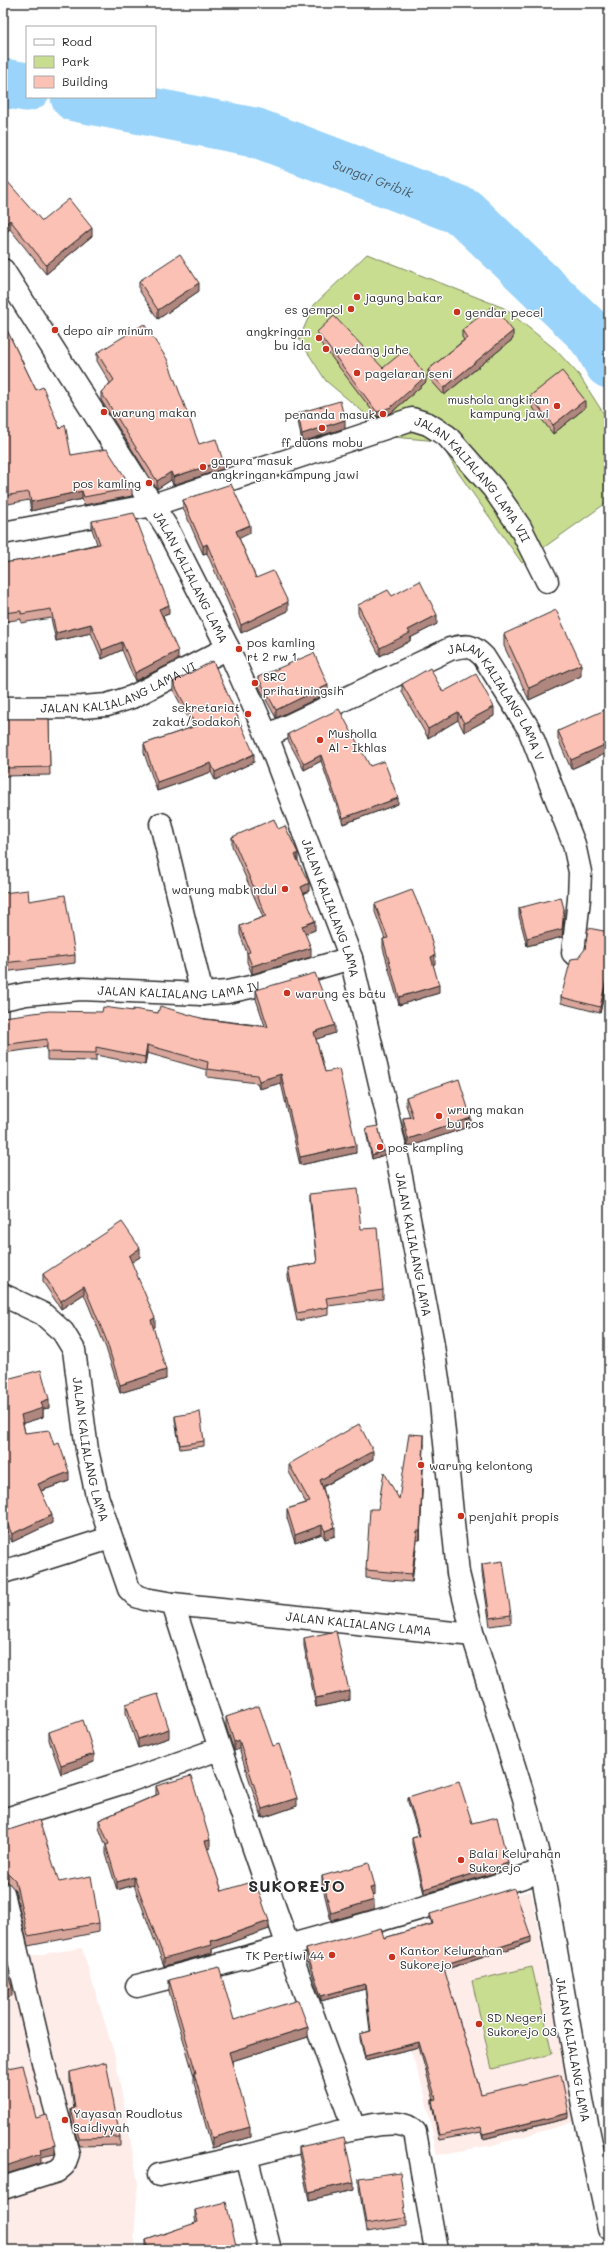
<svg xmlns="http://www.w3.org/2000/svg" width="612" height="2253" font-family="Mali,sans-serif">
  <rect width="100%" height="100%" fill="#fff"/>
  <filter id="ink" filterUnits="userSpaceOnUse"><feTurbulence type="fractalNoise" baseFrequency=".025" numOctaves="2"/><feDisplacementMap in="SourceGraphic" scale="8" xChannelSelector="R" yChannelSelector="G"/><feConvolveMatrix kernelMatrix="1 2 1 2 8 2 1 2 1" color-interpolation-filters="sRGB"/></filter>
  <g filter="url(#ink)">
    <g fill="#feece9">
      <polygon points="531,1891 574,2122 493,2145 437,2155 424,2091 404,2030 424,1947 417,1926 493,1899"/>
      <polygon points="82,1948 115,2056 138,2183 134,2237 138,2250 3,2250 3,1960"/>
    </g>
    <g fill="#c9dd91" stroke="#7a845e">
      <polygon points="367,254 504,308 555,349 579,375 609,422 609,501 522,563 457,471 439,441 393,437 326,381 299,339 314,305"/>
      <polygon points="532,1967 552,2054 492,2069 472,1981"/>
    </g>
    <g fill="none" stroke-linecap="round" stroke-linejoin="round">
      <g stroke="#9ad4fa" stroke-width="49">
        <polyline points="3,83 27,87"/>
        <path id="s1" d="M 75,97 L 254,132 L 464,212 L 586,329 L 598,344 L 609,364"/>
      </g>
      <defs>
        <g id="minor">
          <path id="s2" d="M 3,270 L 167,528 L 228,648 L 267,736 L 351,958 L 398,1161 L 432,1339 L 440,1393 L 458,1573 L 473,1635 L 524,1798 L 542,1871 L 583,2105 L 609,2228"/>
          <path id="s3" d="M 3,533 L 153,505 L 412,419 L 428,424 L 447,436 L 493,488 L 520,527 L 547,581"/>
          <path id="s4" d="M 3,708 L 82,707 L 107,705 L 132,697 L 228,648"/>
          <path id="s5" d="M 267,736 L 450,649 C 467,645 471,644 484,657 L 529,729 L 574,844 L 580,872 L 579,899 L 573,953"/>
          <polyline points="161,824 202,994"/>
          <path id="s6" d="M 3,999 L 26,994 L 81,989 L 202,994 L 227,992 L 255,986 L 351,958"/>
          <path id="s7" d="M 3,1295 L 43,1314 L 63,1332 L 74,1350 L 87,1450 L 97,1496 L 129,1589 L 136,1596 L 145,1599 L 173,1604 L 473,1635"/>
          <polyline points="3,1572 110,1538"/>
          <polyline points="3,1820 131,1780 219,1749"/>
          <polyline points="3,1893 44,2066 68,2154 64,2165 57,2171 3,2188"/>
          <path d="M 137,1986 C 273,1951 408,1914 542,1871"/>
          <path d="M 354,2128 C 374,2126 401,2117 415,2132 L 436,2250"/>
          <polyline points="246,2156 270,2250"/>
          <path d="M 159,2175 L 246,2156 L 354,2128 C 290,1955 229,1781 173,1604"/>
        </g>
      </defs>
      <use href="#minor" stroke="#2b2b2b" stroke-width="25"/>
      <use href="#minor" stroke="#fff" stroke-width="22"/>
    </g>
    <g fill="#d9a69c" stroke="#2b2b2b">
      <polygon points="3,184 42,221 92,236 46,274 10,229 3,235"/>
      <polygon points="139,281 199,291 158,319 139,290"/>
      <polygon points="3,322 36,390 60,429 71,455 132,488 132,496 84,505 82,499 31,511 29,500 3,505"/>
      <polygon points="462,330 513,339 444,395 428,377 428,370 464,340 462,337"/>
      <polygon points="317,332 383,368 426,382 391,413 377,417 317,338"/>
      <polygon points="97,353 199,444 223,469 173,485 171,480 157,489 101,400 101,392 110,383 97,361"/>
      <polygon points="530,396 585,408 553,434 530,404"/>
      <polygon points="298,413 345,428 302,442 298,421"/>
      <polygon points="183,500 250,533 239,538 256,578 288,611 241,633 207,553 203,554 183,508"/>
      <polygon points="92,521 169,614 163,616 178,660 135,681 122,650 102,659 91,633 56,641 51,618 21,623 21,619 3,622 3,563 31,559 97,544 92,529"/>
      <polygon points="358,605 437,624 410,638 410,641 380,656 358,613"/>
      <polygon points="504,634 581,676 529,700 504,646"/>
      <polygon points="258,677 328,693 276,718 258,685"/>
      <polygon points="173,682 254,762 215,780 211,772 157,791 144,753 144,744 193,727 173,690"/>
      <polygon points="402,684 443,692 494,716 464,732 458,720 428,738 402,692"/>
      <polygon points="609,714 609,752 571,769 558,739 558,731"/>
      <polygon points="3,717 3,719 49,719 50,775 4,776 4,790 3,790"/>
      <polygon points="288,734 370,766 398,804 343,824 321,761 304,770 288,740"/>
      <polygon points="278,829 298,861 309,891 304,894 315,930 305,934 311,957 252,974 247,962 247,953 240,934 240,926 263,917 232,846 232,837"/>
      <polygon points="3,893 29,901 75,955 75,963 3,972"/>
      <polygon points="375,904 435,964 433,964 439,993 399,1005 383,948 383,939 385,939 375,912"/>
      <polygon points="519,908 564,918 562,937 527,946 519,916"/>
      <polygon points="609,932 609,973 600,1013 561,1003 561,997 578,958"/>
      <polygon points="256,990 335,1033 316,1039 325,1072 356,1153 300,1165 281,1083 259,1089 257,1083 207,1077 207,1070 147,1053 145,1065 96,1055 96,1061 47,1060 47,1047 3,1053 3,1017 133,1011 158,1013 265,1026 256,999"/>
      <polygon points="406,1097 471,1126 408,1147 403,1127 403,1118 410,1117 406,1105"/>
      <polygon points="366,1128 384,1155 372,1159 366,1132"/>
      <polygon points="310,1194 361,1229 383,1290 383,1299 328,1306 328,1315 297,1321 288,1277 288,1268 317,1263 310,1202"/>
      <polygon points="140,1257 131,1262 155,1327 153,1327 166,1379 120,1393 106,1348 84,1294 61,1309 43,1282 43,1274"/>
      <polygon points="3,1380 49,1408 43,1409 43,1417 23,1423 25,1433 54,1445 69,1481 41,1491 52,1523 12,1542 3,1523"/>
      <polygon points="175,1416 204,1441 204,1446 180,1449 175,1420"/>
      <polygon points="424,1444 420,1540 417,1540 412,1582 366,1578 366,1570 378,1509 399,1499"/>
      <polygon points="373,1459 323,1487 335,1536 325,1539 322,1534 295,1543 287,1518 287,1509 306,1503 289,1472 289,1464"/>
      <polygon points="482,1564 511,1615 511,1623 490,1626 482,1573"/>
      <polygon points="304,1638 349,1700 316,1707 304,1646"/>
      <polygon points="126,1704 169,1738 138,1748 126,1713"/>
      <polygon points="226,1717 273,1746 297,1806 262,1818 239,1749 234,1751 226,1726"/>
      <polygon points="49,1732 94,1762 61,1774 49,1740"/>
      <polygon points="156,1786 210,1848 207,1849 222,1891 269,1929 212,1949 212,1953 164,1966 134,1885 117,1890 106,1854 106,1846 99,1828 99,1820 156,1795"/>
      <polygon points="408,1797 472,1823 508,1869 424,1894 412,1844 412,1838 419,1836 408,1802"/>
      <polygon points="3,1826 3,1832 59,1882 99,1923 99,1932 28,1946 15,1890 7,1881 3,1881"/>
      <polygon points="322,1876 375,1895 373,1896 374,1909 331,1921 322,1884"/>
      <polygon points="430,1914 531,1942 444,1970 481,2094 569,2118 483,2139 481,2132 439,2140 432,2105 432,2100 434,2100 419,2047 365,2060 360,2039 360,2034 370,2031 365,1989 321,2001 306,1954 306,1949 384,1938 432,1924 430,1918"/>
      <polygon points="169,1980 234,2020 308,2037 232,2061 250,2137 212,2148 194,2083 194,2076 169,1991"/>
      <polygon points="70,2072 120,2137 120,2145 79,2146 71,2118 71,2109 74,2109 70,2081"/>
      <polygon points="299,2147 354,2190 309,2200 299,2155"/>
      <polygon points="359,2178 406,2218 406,2226 366,2232 359,2187"/>
      <polygon points="195,2210 237,2250 146,2250 146,2240 196,2223 195,2218"/>
    </g>
    <g fill="#b0877f" stroke="#2b2b2b">
      <polygon points="10,220 10,229 3,235 3,226"/>
      <polygon points="92,228 92,236 46,274 46,265"/>
      <polygon points="199,283 199,291 158,319 158,310"/>
      <polygon points="513,331 513,339 444,395 444,388"/>
      <polygon points="426,376 426,382 391,413 377,417 377,412"/>
      <polygon points="585,400 585,408 553,434 553,425"/>
      <polygon points="345,420 345,428 302,442 302,434"/>
      <polygon points="223,461 223,469 173,485 173,477"/>
      <polygon points="171,472 171,480 157,489 157,481"/>
      <polygon points="82,491 82,499 31,511 31,502"/>
      <polygon points="250,525 250,533 236,540 236,531"/>
      <polygon points="207,544 207,553 203,554 203,546"/>
      <polygon points="288,602 288,611 241,633 241,625"/>
      <polygon points="169,605 169,614 159,617 159,609"/>
      <polygon points="437,615 437,624 410,638 410,641 380,656 380,648 408,630"/>
      <polygon points="91,624 91,633 56,641 56,633"/>
      <polygon points="122,642 122,650 102,659 102,650"/>
      <polygon points="178,651 178,660 135,681 135,673"/>
      <polygon points="581,664 581,676 529,700 529,688"/>
      <polygon points="328,685 328,693 276,718 276,710"/>
      <polygon points="494,707 494,716 464,732 464,723"/>
      <polygon points="458,712 458,720 428,738 428,729"/>
      <polygon points="609,743 609,752 571,769 571,760"/>
      <polygon points="254,754 254,762 215,780 215,772"/>
      <polygon points="321,755 321,761 304,770 304,764"/>
      <polygon points="211,763 211,772 157,791 157,782"/>
      <polygon points="398,798 398,804 343,824 343,818"/>
      <polygon points="298,853 298,862 295,855"/>
      <polygon points="309,883 309,891 301,895 301,887"/>
      <polygon points="564,909 564,918 562,937 527,946 527,938"/>
      <polygon points="315,921 315,930 302,935 302,926"/>
      <polygon points="311,948 311,957 252,974 252,966"/>
      <polygon points="435,955 435,964 431,965 431,957"/>
      <polygon points="609,967 609,973 600,1013 600,1007"/>
      <polygon points="439,985 439,993 399,1005 399,997"/>
      <polygon points="335,1025 335,1033 314,1040 314,1032"/>
      <polygon points="147,1045 147,1053 145,1065 145,1057"/>
      <polygon points="281,1074 281,1083 259,1089 259,1081"/>
      <polygon points="471,1118 471,1126 408,1147 408,1139"/>
      <polygon points="356,1145 356,1153 300,1165 300,1157"/>
      <polygon points="384,1151 384,1155 372,1159 372,1155"/>
      <polygon points="140,1248 140,1257 129,1264 129,1256"/>
      <polygon points="84,1286 84,1294 61,1309 61,1301"/>
      <polygon points="155,1318 155,1327 151,1328 151,1320"/>
      <polygon points="166,1370 166,1379 120,1393 120,1385"/>
      <polygon points="49,1399 49,1408 43,1409 43,1417 21,1424 21,1415 41,1402"/>
      <polygon points="424,1435 424,1444 420,1540 420,1531"/>
      <polygon points="373,1451 373,1459 320,1488 320,1480"/>
      <polygon points="69,1472 69,1481 38,1492 38,1484"/>
      <polygon points="52,1515 52,1523 12,1542 12,1534"/>
      <polygon points="322,1525 322,1534 295,1543 295,1535"/>
      <polygon points="335,1527 335,1536 325,1539 325,1531"/>
      <polygon points="417,1531 417,1540 412,1582 412,1574"/>
      <polygon points="349,1691 349,1700 316,1707 316,1698"/>
      <polygon points="169,1729 169,1738 138,1748 138,1739"/>
      <polygon points="239,1740 239,1749 234,1751 234,1742"/>
      <polygon points="94,1754 94,1762 61,1774 61,1765"/>
      <polygon points="297,1798 297,1806 262,1818 262,1809"/>
      <polygon points="210,1840 210,1848 205,1850 205,1841"/>
      <polygon points="508,1863 508,1869 424,1894 424,1889"/>
      <polygon points="134,1877 134,1885 117,1890 117,1882"/>
      <polygon points="375,1887 375,1895 370,1897 370,1888"/>
      <polygon points="374,1900 374,1909 331,1921 331,1913"/>
      <polygon points="269,1921 269,1929 212,1949 212,1953 164,1966 164,1958"/>
      <polygon points="531,1937 531,1942 443,1970 443,1965"/>
      <polygon points="5,1945 5,1955 3,1955 3,1946"/>
      <polygon points="365,1984 365,1989 321,2001 321,1996"/>
      <polygon points="12,1987 12,1996 3,1999 3,1990"/>
      <polygon points="308,2027 308,2037 229,2062 229,2052"/>
      <polygon points="419,2042 419,2047 365,2060 365,2056"/>
      <polygon points="569,2113 569,2118 483,2139 483,2134"/>
      <polygon points="250,2127 250,2137 212,2148 212,2138"/>
      <polygon points="55,2145 55,2154 41,2157 41,2163 3,2175 3,2167 40,2149"/>
      <polygon points="354,2182 354,2190 309,2200 309,2192"/>
    </g>
    <g fill="#fcc1b5" stroke="#2b2b2b">
      <polygon points="7,181 42,221 69,199 92,228 46,265 10,220 3,226 3,184"/>
      <polygon points="180,254 199,283 158,310 139,281"/>
      <polygon points="493,306 513,331 444,388 428,370 467,338 462,330"/>
      <polygon points="334,316 383,368 406,349 426,376 391,407 377,412 317,332"/>
      <polygon points="3,322 36,390 43,387 60,429 65,424 71,455 107,449 132,488 84,497 82,491 31,502 29,492 3,496"/>
      <polygon points="144,324 167,359 199,444 216,439 223,461 173,477 171,472 157,481 101,392 114,380 97,353"/>
      <polygon points="562,371 585,400 553,425 530,396"/>
      <polygon points="340,401 345,420 302,434 298,413"/>
      <polygon points="231,484 250,525 236,531 256,578 273,571 288,602 241,625 207,544 203,546 183,500"/>
      <polygon points="134,513 169,605 159,609 178,651 135,673 122,642 102,650 91,624 56,633 51,609 21,614 21,611 3,613 3,563 31,559 100,544 92,521"/>
      <polygon points="420,581 437,615 408,630 410,633 380,648 358,605 388,590 392,596"/>
      <polygon points="556,610 581,664 529,688 504,634"/>
      <polygon points="314,653 328,685 276,710 258,677"/>
      <polygon points="213,661 254,754 215,772 211,763 157,782 144,744 196,726 173,682"/>
      <polygon points="430,668 443,692 476,674 494,707 464,723 458,712 428,729 402,684"/>
      <polygon points="339,709 370,766 384,761 398,798 343,818 321,755 304,764 288,734"/>
      <polygon points="607,709 609,714 609,743 571,760 558,731"/>
      <polygon points="3,717 3,719 49,719 50,767 4,768 4,782 3,782"/>
      <polygon points="274,819 278,829 285,826 298,853 295,855 309,883 301,887 315,921 302,926 311,948 252,966 247,953 250,952 240,926 266,916 232,837"/>
      <polygon points="28,890 29,901 65,895 75,955 3,963 3,893"/>
      <polygon points="412,890 428,927 435,955 431,957 439,985 399,997 383,939 388,938 375,904"/>
      <polygon points="561,897 564,909 562,929 527,938 519,908"/>
      <polygon points="588,928 609,932 609,967 600,1007 561,997 571,959 578,958 585,949"/>
      <polygon points="315,973 335,1025 314,1032 325,1072 339,1069 356,1145 300,1157 281,1074 259,1081 257,1075 207,1069 208,1062 147,1045 145,1057 96,1047 96,1053 47,1052 47,1039 3,1045 3,1017 49,1011 102,1012 103,1007 133,1011 133,1009 158,1013 160,1006 204,1019 268,1027 256,990"/>
      <polygon points="459,1079 471,1118 408,1139 403,1118 413,1117 406,1097"/>
      <polygon points="378,1126 384,1151 372,1155 366,1128"/>
      <polygon points="357,1189 361,1229 377,1228 383,1290 326,1298 328,1307 297,1313 288,1268 317,1263 310,1194"/>
      <polygon points="122,1222 140,1248 129,1256 155,1318 151,1320 166,1370 120,1385 106,1339 84,1286 61,1301 43,1274"/>
      <polygon points="41,1370 49,1399 41,1402 43,1408 21,1415 25,1433 49,1430 54,1445 59,1443 69,1472 38,1484 52,1515 12,1534 3,1515 3,1380"/>
      <polygon points="200,1412 204,1441 180,1445 175,1416"/>
      <polygon points="359,1424 373,1451 320,1480 335,1527 325,1531 322,1525 295,1535 287,1509 310,1502 289,1464"/>
      <polygon points="409,1434 424,1435 420,1531 417,1531 412,1574 366,1570 370,1509 378,1509 384,1472 399,1499"/>
      <polygon points="503,1561 511,1615 490,1618 482,1564"/>
      <polygon points="336,1631 349,1691 316,1698 304,1638"/>
      <polygon points="158,1694 169,1729 138,1739 126,1704"/>
      <polygon points="259,1706 273,1746 279,1744 297,1798 262,1809 239,1740 234,1742 226,1717"/>
      <polygon points="83,1720 94,1754 61,1765 49,1732"/>
      <polygon points="191,1776 210,1840 205,1841 222,1891 255,1881 269,1921 211,1941 212,1945 164,1958 134,1877 117,1882 106,1845 109,1844 99,1820 159,1794 156,1786"/>
      <polygon points="459,1781 472,1823 497,1817 508,1863 424,1889 412,1838 420,1836 408,1797"/>
      <polygon points="39,1820 59,1882 91,1876 99,1923 28,1936 15,1880 7,1872 3,1872 3,1832"/>
      <polygon points="369,1863 375,1887 370,1888 374,1900 331,1913 322,1876"/>
      <polygon points="514,1888 531,1937 443,1965 481,2094 561,2075 569,2113 483,2134 481,2127 439,2135 432,2100 436,2099 419,2042 365,2056 360,2034 371,2031 365,1984 321,1996 306,1949 381,1928 384,1938 433,1924 430,1914"/>
      <polygon points="3,1938 5,1945 3,1946"/>
      <polygon points="3,1957 12,1987 3,1990"/>
      <polygon points="219,1967 234,2020 298,2000 308,2027 229,2052 250,2127 212,2138 194,2073 196,2073 169,1980"/>
      <polygon points="106,2062 120,2137 79,2138 71,2109 75,2108 70,2072"/>
      <polygon points="23,2065 36,2118 47,2115 55,2145 40,2149 41,2154 3,2167 3,2069"/>
      <polygon points="344,2137 354,2182 309,2192 299,2147"/>
      <polygon points="400,2172 406,2218 366,2224 359,2178"/>
      <polygon points="226,2202 237,2250 149,2250 146,2240 198,2222 195,2210"/>
    </g>
  </g>
  <g fill="#c8321e" stroke="#fff" stroke-width="1.5">
    <circle cx="357" cy="297" r="4"/>
    <circle cx="351" cy="309" r="4"/>
    <circle cx="457" cy="312" r="4"/>
    <circle cx="55" cy="330" r="4"/>
    <circle cx="319" cy="338" r="4"/>
    <circle cx="326" cy="349" r="4"/>
    <circle cx="357" cy="373" r="4"/>
    <circle cx="557" cy="406" r="4"/>
    <circle cx="104" cy="412" r="4"/>
    <circle cx="383" cy="414" r="4"/>
    <circle cx="322" cy="428" r="4"/>
    <circle cx="203" cy="467" r="4"/>
    <circle cx="149" cy="483" r="4"/>
    <circle cx="239" cy="649" r="4"/>
    <circle cx="255" cy="683" r="4"/>
    <circle cx="248" cy="714" r="4"/>
    <circle cx="320" cy="740" r="4"/>
    <circle cx="285" cy="889" r="4"/>
    <circle cx="287" cy="993" r="4"/>
    <circle cx="439" cy="1116" r="4"/>
    <circle cx="380" cy="1147" r="4"/>
    <circle cx="421" cy="1465" r="4"/>
    <circle cx="461" cy="1516" r="4"/>
    <circle cx="461" cy="1860" r="4"/>
    <circle cx="332" cy="1955" r="4"/>
    <circle cx="392" cy="1957" r="4"/>
    <circle cx="479" cy="2024" r="4"/>
    <circle cx="65" cy="2120" r="4"/>
  </g>
  <g text-anchor="middle" dominant-baseline="central" stroke-width="3" stroke-linejoin="round" paint-order="stroke">
    <g font-size="12" fill="#2b2b2b" stroke="#fff" text-anchor="start">
      <text x="365" y="297">jagung bakar</text>
      <text x="343" y="309" text-anchor="end">es gempol</text>
      <text x="465" y="312">gendar pecel</text>
      <text x="63" y="330">depo air minum</text>
      <text x="311" y="331" text-anchor="end">angkringan<tspan x="311" dy="14">bu ida</tspan></text>
      <text x="334" y="349">wedang jahe</text>
      <text x="365" y="373">pagelaran seni</text>
      <text x="549" y="399" text-anchor="end">mushola angkiran<tspan x="549" dy="14">kampung jawi</tspan></text>
      <text x="112" y="412">warung makan</text>
      <text x="375" y="414" text-anchor="end">penanda masuk</text>
      <text x="322" y="442" text-anchor="middle">ff duons mobu</text>
      <text x="211" y="460">gapura masuk<tspan x="211" dy="14">angkringan kampung jawi</tspan></text>
      <text x="141" y="483" text-anchor="end">pos kamling</text>
      <text x="247" y="642">pos kamling<tspan x="247" dy="14">rt 2 rw 1</tspan></text>
      <text x="263" y="676">SRC<tspan x="263" dy="14">prihatiningsih</tspan></text>
      <text x="240" y="707" text-anchor="end">sekretariat<tspan x="240" dy="14">zakat/sodakoh</tspan></text>
      <text x="328" y="733">Musholla<tspan x="328" dy="14">Al - Ikhlas</tspan></text>
      <text x="277" y="889" text-anchor="end">warung mabk ndul</text>
      <text x="295" y="993">warung es batu</text>
      <text x="447" y="1109">wrung makan<tspan x="447" dy="14">bu ros</tspan></text>
      <text x="388" y="1147">pos kampling</text>
      <text x="429" y="1465">warung kelontong</text>
      <text x="469" y="1516">penjahit propis</text>
      <text x="469" y="1853">Balai Kelurahan<tspan x="469" dy="14">Sukorejo</tspan></text>
      <text x="400" y="1950">Kantor Kelurahan<tspan x="400" dy="14">Sukorejo</tspan></text>
      <text x="324" y="1955" text-anchor="end">TK Pertiwi 44</text>
      <text x="487" y="2017">SD Negeri<tspan x="487" dy="14">Sukorejo 03</tspan></text>
      <text x="73" y="2113">Yayasan Roudlotus<tspan x="73" dy="14">Saidiyyah</tspan></text>
    </g>
    <g font-size="12" fill="#2b2b2b" stroke="#fff">
      <text stroke="none"><textPath href="#s3" startOffset="513">JALAN KALIALANG LAMA VII</textPath></text>
      <text stroke="none"><textPath href="#s2" startOffset="360">JALAN KALIALANG LAMA</textPath></text>
      <text stroke="none"><textPath href="#s4" startOffset="119">JALAN KALIALANG LAMA VI</textPath></text>
      <text stroke="none"><textPath href="#s5" startOffset="279">JALAN KALIALANG LAMA V</textPath></text>
      <text stroke="none"><textPath href="#s2" startOffset="720">JALAN KALIALANG LAMA</textPath></text>
      <text stroke="none"><textPath href="#s6" startOffset="177">JALAN KALIALANG LAMA IV</textPath></text>
      <text stroke="none"><textPath href="#s2" startOffset="1067">JALAN KALIALANG LAMA</textPath></text>
      <text stroke="none"><textPath href="#s7" startOffset="193">JALAN KALIALANG LAMA</textPath></text>
      <text stroke="none"><textPath href="#s7" startOffset="573">JALAN KALIALANG LAMA</textPath></text>
      <text stroke="none"><textPath href="#s2" startOffset="1890">JALAN KALIALANG LAMA</textPath></text>
    </g>
    <g font-size="13" font-style="italic" fill="#4c5e69" stroke="#fff">
      <text stroke="none"><textPath href="#s1" startOffset="310">Sungai Gribik</textPath></text>
    </g>
    <g font-size="16" font-weight="bold" letter-spacing="1" fill="#2b2b2b" stroke="#fff">
      <text x="297" y="1885">SUKOREJO</text>
    </g>
  </g>
  <rect width="612" height="2253" fill="none" stroke="#fff" stroke-width="16"/>
  <rect x="8" y="8" width="596" height="2237" fill="none" stroke="#2b2b2b" stroke-width="1.5" filter="url(#ink)"/>
  <rect x="26" y="26" width="130" height="72" fill="#ffffff" stroke="#aaaaaa"/>
  <rect x="34" y="39" width="20" height="6" fill="#ffffff" stroke="#aaaaaa"/>
  <text x="62" y="46" font-size="12" fill="#2b2b2b">Road</text>
  <rect x="34" y="56" width="20" height="12" fill="#c9dd91" stroke="#aaaaaa"/>
  <text x="62" y="66" font-size="12" fill="#2b2b2b">Park</text>
  <rect x="34" y="76" width="20" height="12" fill="#fcc1b5" stroke="#aaaaaa"/>
  <text x="62" y="86" font-size="12" fill="#2b2b2b">Building</text>
</svg>
